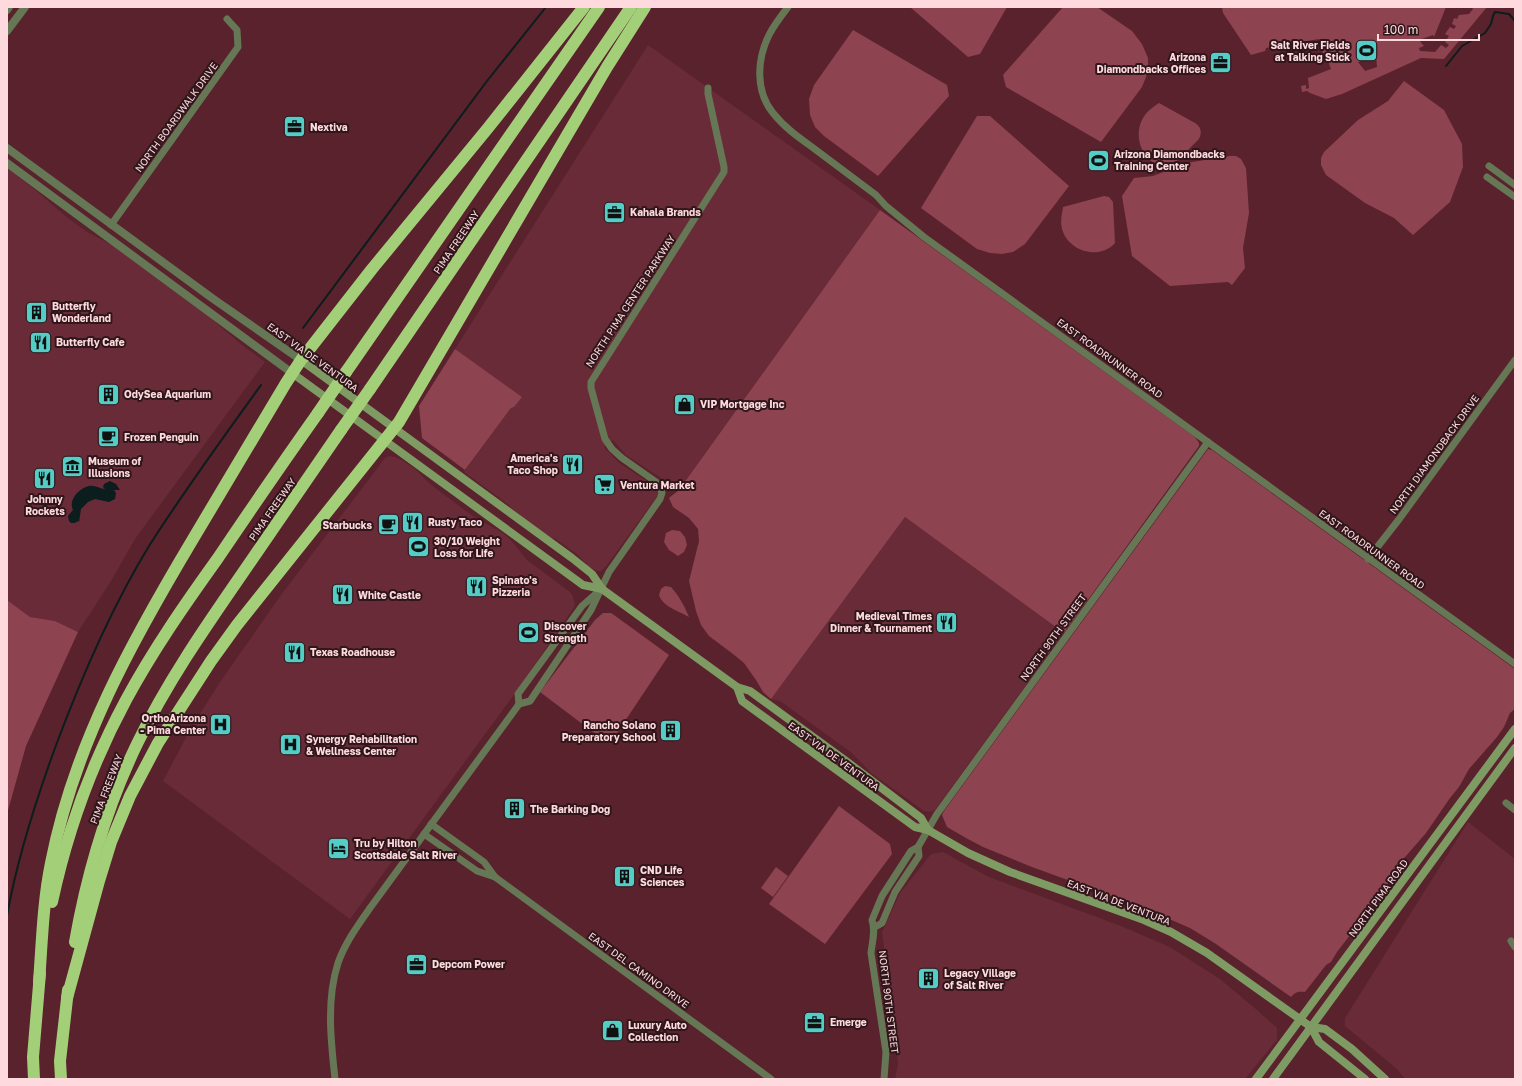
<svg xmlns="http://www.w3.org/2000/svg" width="1522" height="1086" font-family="'Golos Text',sans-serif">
  <rect width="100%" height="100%" fill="#59222d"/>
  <g fill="#692b37">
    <polygon points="648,45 880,210 679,490 626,455 613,440 604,447 619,463 653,485 657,488 658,495 607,565 601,571 597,571 589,567 578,555 556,539 548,537 528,523 505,502 464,472 511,408 514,407 455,349"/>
    <polygon points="7,168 32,187 64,215 87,232 112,245 205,313 242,345 265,362 135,539 111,581 78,632 55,621 30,617 7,600"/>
    <polygon points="389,456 395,457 402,460 414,468 430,484 474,517 501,532 510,539 527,560 570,592 573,596 575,606 513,696 350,919 163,781 191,728 220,682 281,595 385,458"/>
    <polygon points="905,517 1064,633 935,810 930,812 924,811 871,773 852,753 780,701 771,699"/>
    <polygon points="1468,822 1515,859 1515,1079 1405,1079 1397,1069 1345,1026 1345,1018"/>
    <polygon points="943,852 989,877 1121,926 1170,947 1220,979 1257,1010 1277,1028 1277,1040 1245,1079 895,1079 898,1064 895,1030 882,932 900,893 931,854"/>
  </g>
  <g fill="#8e4350" fill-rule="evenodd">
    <polygon points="910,7 1007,7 980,54 968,57"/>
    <polygon points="1063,7 1097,7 1132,31 1142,44 1148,58 1148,72 1142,87 1101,142 1006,87 1003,75"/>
    <path d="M 1222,7 L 1446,7 L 1434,37 L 1433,35 L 1419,40 L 1424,46 L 1419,48 L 1420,51 L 1435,52 L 1441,45 L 1446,48 L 1449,45 L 1445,42 L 1449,36 L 1445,34 L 1450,27 L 1454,29 L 1456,26 L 1452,24 L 1454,18 L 1457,19 L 1459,15 L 1469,14 L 1473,9 L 1471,7 L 1487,7 L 1444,59 L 1421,58 L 1342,94 L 1326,99 L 1310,93 L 1307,91 L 1302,92 L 1301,86 L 1306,85 L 1306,89 L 1309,88 L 1308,78 L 1331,69 L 1328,61 L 1325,61 L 1319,39 L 1266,48 L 1265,51 L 1251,55 L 1223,13 ZM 1376,55 L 1377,67 L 1365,71 L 1358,62 Z"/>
    <polygon points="853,30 947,85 949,96 878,176 824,136 815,127 810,115 809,99 814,85"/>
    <polygon points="1404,81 1444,110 1462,144 1463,167 1450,202 1413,235 1394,218 1365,203 1326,175 1321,165 1321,158 1324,152 1358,120 1388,101"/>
    <path d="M 1159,103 L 1195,123 C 1201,127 1203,133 1198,140 L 1170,168 C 1145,167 1131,139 1143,118 C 1147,111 1153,107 1159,103 Z"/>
    <polygon points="977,116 990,116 1069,186 1025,244 1013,252 1002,254 990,253 977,249 921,208"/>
    <polygon points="1230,156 1236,156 1241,159 1246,168 1249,213 1243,248 1245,268 1232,285 1228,282 1170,286 1132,256 1122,196 1134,178 1153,176 1186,163"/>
    <path d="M 1104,196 L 1109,197 L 1113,202 L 1115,243 C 1099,261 1068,251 1062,229 C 1060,221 1062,214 1063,207 Z"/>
    <polygon points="880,210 1195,437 1199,443 1199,446 1064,633 905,517 771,699 763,692 756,680 744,663 733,654 709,636 701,625 696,611 689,581 699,541 698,529 689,518 673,507 669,498 679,490"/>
    <polygon points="455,349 522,397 514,407 511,408 465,470 422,438 419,406"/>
    <path d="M 1208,449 L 1212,450 L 1515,669 L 1515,709 L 1510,713 L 1504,727 L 1497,737 L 1469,769 L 1459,787 L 1450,798 L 1426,833 L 1399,864 L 1391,880 L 1361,916 L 1354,930 L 1337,952 L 1331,962 L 1326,965 L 1305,992 C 1298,991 1295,992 1291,997 L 1216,944 L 1190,928 L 1139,906 L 1032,867 L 983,847 L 966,838 L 947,827 L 942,815 L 944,811 Z"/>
    <polygon points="672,530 680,531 685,537 687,545 684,552 678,556 669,550 664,542 666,533"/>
    <path d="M 665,586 L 671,587 C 679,596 684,605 689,617 C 679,611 663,607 659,595 L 661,589 Z"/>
    <polygon points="7,600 30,617 55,621 78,632 26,746 7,814"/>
    <polygon points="603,613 611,613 614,615 669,655 611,742 601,738 540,692 595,620"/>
    <polygon points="839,806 890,844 892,854 825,944 769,904"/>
    <polygon points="776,867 788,876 773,897 761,888"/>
  </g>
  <path fill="#0b1d1c" d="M 110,481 L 116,484 L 120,490 L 114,490 L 116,493 L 115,499 L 109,502 L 95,499 L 88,502 L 81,509 L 79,522 L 78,521 L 75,523 L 71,523 L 69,521 L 68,516 L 73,510 C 68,500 79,488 89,486 C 95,485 100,489 105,489 L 103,487 L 104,484 Z"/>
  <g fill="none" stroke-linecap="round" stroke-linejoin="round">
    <g stroke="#0b1d1c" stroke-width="2">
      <polyline points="1446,66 1462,46 1485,33 1491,24 1493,16 1495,12 1509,14 1515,21"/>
      <polyline points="303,328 487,81 546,7"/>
      <path d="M 7,916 C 17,859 35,803 55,748 C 81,678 110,610 149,546 C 184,491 223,438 261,385"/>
    </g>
    <g stroke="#675" stroke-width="7">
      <path d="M 788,7 C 781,16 774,25 769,35 C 757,59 755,91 773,113 C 784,127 798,137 812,147 C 833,163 855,179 876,195 L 886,206 L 924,237 L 1515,664"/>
      <polyline points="1489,166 1515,185"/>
      <polyline points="1487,177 1515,197"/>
      <polyline points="111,225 238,47 237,30 227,19"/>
      <polyline points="1368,559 1400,518 1515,360"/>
      <polyline points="519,704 518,694 582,606 599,591"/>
      <polyline points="1506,803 1515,810"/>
      <polyline points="431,824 484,862 495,877 771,1079"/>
      <polyline points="424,834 477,871 495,877"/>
      <polyline points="875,927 882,923 895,892 919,856 918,847 937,814 1208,442"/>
      <polyline points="1511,941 1515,947"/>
      <path d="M 335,1079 C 331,1042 326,1000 338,963 C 345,943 358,925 370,908 L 517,707 L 519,704 L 530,701 L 591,610 L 609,572 L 660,499 L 662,493 L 659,484 L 622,458 L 612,449 L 605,439 L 591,388 L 591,382 L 724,172 L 724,167 L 708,94 L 708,88"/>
      <path d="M 884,1079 L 886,1052 L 871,953 C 872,942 876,931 872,920 L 882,896 L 911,851 L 918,847"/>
    </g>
    <g stroke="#675" stroke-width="8">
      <polyline points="7,10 9,7"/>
      <polyline points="7,31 25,7"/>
      <polyline points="7,148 212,298 301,360"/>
      <polyline points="7,163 292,373"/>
    </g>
    <g stroke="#7f9b64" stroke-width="8">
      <polyline points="301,360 572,558 592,574 602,589 737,687 750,691 846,761 921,818 928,830"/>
      <polyline points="292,373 583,585 602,589"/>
      <polyline points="737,687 742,701 915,827 928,830 968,853 1010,872 1144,920 1171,932 1207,953 1311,1027 1325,1029 1352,1049 1385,1079"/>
      <polyline points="1311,1027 1319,1042 1365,1079"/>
      <polyline points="1256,1079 1515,729"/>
      <polyline points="1273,1079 1515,748"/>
    </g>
    <g stroke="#a4cf79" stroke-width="12">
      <polyline points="346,372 599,7"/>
      <polyline points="370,389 631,7"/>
      <path d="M 52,902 C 67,832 92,763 126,700 C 153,650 185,604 218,558 C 251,509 284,461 318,413"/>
      <path d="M 75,942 C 87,874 107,806 137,744 C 166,684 204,629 242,574 C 275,526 308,478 341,430"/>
      <path d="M 39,982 C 42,942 43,902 51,863 C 74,745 132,641 193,539 C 224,487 255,435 286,383 L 301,360 L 372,269 L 488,128 L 584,7"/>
      <polyline points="67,998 99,881 111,842 130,796 158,743 211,661 237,625 399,422 607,67 645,7"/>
      <polyline points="34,1079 33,1057 40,973"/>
      <polyline points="61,1079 60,1061 68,990"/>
    </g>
    <g stroke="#a4cf79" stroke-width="12">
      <polyline points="318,413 346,372"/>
      <polyline points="341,430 370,389"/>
    </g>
  </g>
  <defs>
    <symbol id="stadium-square" viewBox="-11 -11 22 22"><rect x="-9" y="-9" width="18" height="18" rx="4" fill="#54cdc7" stroke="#2f161a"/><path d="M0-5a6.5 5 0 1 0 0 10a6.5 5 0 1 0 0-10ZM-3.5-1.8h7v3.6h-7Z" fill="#111"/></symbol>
    <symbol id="office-square" viewBox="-11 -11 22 22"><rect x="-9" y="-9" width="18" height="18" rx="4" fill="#54cdc7" stroke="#2f161a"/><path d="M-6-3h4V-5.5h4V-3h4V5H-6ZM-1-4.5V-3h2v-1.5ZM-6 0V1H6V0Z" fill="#111"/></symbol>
    <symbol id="building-square" viewBox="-11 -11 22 22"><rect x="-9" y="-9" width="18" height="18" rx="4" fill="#54cdc7" stroke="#2f161a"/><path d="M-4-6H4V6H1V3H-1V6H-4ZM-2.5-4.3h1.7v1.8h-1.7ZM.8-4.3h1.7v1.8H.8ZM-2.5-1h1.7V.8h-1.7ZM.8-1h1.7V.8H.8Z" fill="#111"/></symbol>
    <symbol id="restaurant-square" viewBox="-11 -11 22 22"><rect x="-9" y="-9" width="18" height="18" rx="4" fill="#54cdc7" stroke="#2f161a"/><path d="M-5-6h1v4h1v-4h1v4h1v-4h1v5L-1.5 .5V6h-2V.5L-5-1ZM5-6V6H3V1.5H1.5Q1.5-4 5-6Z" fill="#111"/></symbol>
    <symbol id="shop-square" viewBox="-11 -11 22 22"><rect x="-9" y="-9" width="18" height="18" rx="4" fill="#54cdc7" stroke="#2f161a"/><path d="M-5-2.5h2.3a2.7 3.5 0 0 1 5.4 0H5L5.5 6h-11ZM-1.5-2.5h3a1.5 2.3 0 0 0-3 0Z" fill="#111"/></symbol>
    <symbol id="cafe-square" viewBox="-11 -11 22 22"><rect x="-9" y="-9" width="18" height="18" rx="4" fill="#54cdc7" stroke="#2f161a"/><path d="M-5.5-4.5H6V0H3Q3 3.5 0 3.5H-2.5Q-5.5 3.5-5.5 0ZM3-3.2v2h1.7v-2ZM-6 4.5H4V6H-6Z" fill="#111"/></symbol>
    <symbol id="museum-square" viewBox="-11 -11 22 22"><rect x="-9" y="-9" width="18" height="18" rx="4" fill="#54cdc7" stroke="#2f161a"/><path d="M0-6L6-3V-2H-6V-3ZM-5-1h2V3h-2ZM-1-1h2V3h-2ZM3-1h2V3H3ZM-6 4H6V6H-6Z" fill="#111"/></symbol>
    <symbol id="supermarket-square" viewBox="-11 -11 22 22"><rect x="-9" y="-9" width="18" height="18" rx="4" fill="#54cdc7" stroke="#2f161a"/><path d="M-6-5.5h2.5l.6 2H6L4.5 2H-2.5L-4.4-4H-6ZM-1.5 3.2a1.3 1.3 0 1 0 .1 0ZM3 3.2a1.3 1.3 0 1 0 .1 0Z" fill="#111"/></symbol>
    <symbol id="hospital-square" viewBox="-11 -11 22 22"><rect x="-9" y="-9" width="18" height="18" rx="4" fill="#54cdc7" stroke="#2f161a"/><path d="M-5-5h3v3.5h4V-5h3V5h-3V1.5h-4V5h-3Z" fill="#111"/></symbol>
    <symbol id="hotel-square" viewBox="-11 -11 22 22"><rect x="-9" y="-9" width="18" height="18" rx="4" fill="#54cdc7" stroke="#2f161a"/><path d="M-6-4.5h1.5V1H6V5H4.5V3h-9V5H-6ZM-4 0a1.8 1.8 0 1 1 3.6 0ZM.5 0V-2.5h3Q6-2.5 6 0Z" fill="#111"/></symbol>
  </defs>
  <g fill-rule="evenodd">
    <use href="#stadium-square" x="1354" y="38" width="25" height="25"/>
    <use href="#office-square" x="1208" y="50" width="25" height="25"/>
    <use href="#office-square" x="282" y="114" width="25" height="25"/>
    <use href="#stadium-square" x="1086" y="148" width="25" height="25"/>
    <use href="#office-square" x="602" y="200" width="25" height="25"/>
    <use href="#building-square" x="24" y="300" width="25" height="25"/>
    <use href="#restaurant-square" x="28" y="330" width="25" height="25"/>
    <use href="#building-square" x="96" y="382" width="25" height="25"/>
    <use href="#shop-square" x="672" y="392" width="25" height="25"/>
    <use href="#cafe-square" x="96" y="424" width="25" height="25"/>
    <use href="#restaurant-square" x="560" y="452" width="25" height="25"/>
    <use href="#museum-square" x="60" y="454" width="25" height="25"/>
    <use href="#restaurant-square" x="32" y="466" width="25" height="25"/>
    <use href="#supermarket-square" x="592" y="472" width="25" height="25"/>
    <use href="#restaurant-square" x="400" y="510" width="25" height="25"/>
    <use href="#cafe-square" x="376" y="512" width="25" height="25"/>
    <use href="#stadium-square" x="406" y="534" width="25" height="25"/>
    <use href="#restaurant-square" x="464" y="574" width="25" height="25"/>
    <use href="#restaurant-square" x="330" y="582" width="25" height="25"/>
    <use href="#restaurant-square" x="934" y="610" width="25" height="25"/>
    <use href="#stadium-square" x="516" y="620" width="25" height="25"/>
    <use href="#restaurant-square" x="282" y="640" width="25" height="25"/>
    <use href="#hospital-square" x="208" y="712" width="25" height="25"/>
    <use href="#building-square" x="658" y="718" width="25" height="25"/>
    <use href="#hospital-square" x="278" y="732" width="25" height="25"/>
    <use href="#building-square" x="502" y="796" width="25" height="25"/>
    <use href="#hotel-square" x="326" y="836" width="25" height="25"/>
    <use href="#building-square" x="612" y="864" width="25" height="25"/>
    <use href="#office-square" x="404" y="952" width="25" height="25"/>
    <use href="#building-square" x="916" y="966" width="25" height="25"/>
    <use href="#office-square" x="802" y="1010" width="25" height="25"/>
    <use href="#shop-square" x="600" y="1018" width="25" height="25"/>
  </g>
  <g text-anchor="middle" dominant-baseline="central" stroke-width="4" stroke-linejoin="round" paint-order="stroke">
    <g font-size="10" font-weight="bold" fill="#fedade" stroke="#2f161a" text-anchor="start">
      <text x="1350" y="45" text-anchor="end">Salt River Fields<tspan x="1350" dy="12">at Talking Stick</tspan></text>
      <text x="1206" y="57" text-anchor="end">Arizona<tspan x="1206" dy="12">Diamondbacks Offices</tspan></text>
      <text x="310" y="127">Nextiva</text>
      <text x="1114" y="154">Arizona Diamondbacks<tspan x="1114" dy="12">Training Center</tspan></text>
      <text x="630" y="212">Kahala Brands</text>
      <text x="52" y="306">Butterfly<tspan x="52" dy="12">Wonderland</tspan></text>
      <text x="56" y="342">Butterfly Cafe</text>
      <text x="124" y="394">OdySea Aquarium</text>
      <text x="700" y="404">VIP Mortgage Inc</text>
      <text x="124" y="437">Frozen Penguin</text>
      <text x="558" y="458" text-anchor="end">America's<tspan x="558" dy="12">Taco Shop</tspan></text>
      <text x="88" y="461">Museum of<tspan x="88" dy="12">Illusions</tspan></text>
      <text x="620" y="485">Ventura Market</text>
      <text x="45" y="499" text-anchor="middle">Johnny<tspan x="45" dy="12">Rockets</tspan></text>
      <text x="428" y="522">Rusty Taco</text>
      <text x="372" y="525" text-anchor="end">Starbucks</text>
      <text x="434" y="541">30/10 Weight<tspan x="434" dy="12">Loss for Life</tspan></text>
      <text x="492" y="580">Spinato's<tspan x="492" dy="12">Pizzeria</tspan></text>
      <text x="358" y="595">White Castle</text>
      <text x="932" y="616" text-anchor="end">Medieval Times<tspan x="932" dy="12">Dinner &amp; Tournament</tspan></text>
      <text x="544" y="626">Discover<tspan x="544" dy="12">Strength</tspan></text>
      <text x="310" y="652">Texas Roadhouse</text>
      <text x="206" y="718" text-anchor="end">OrthoArizona<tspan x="206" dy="12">- Pima Center</tspan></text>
      <text x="656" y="725" text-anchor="end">Rancho Solano<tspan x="656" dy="12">Preparatory School</tspan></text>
      <text x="306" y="739">Synergy Rehabilitation<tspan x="306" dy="12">&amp; Wellness Center</tspan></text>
      <text x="530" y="809">The Barking Dog</text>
      <text x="354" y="843">Tru by Hilton<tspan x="354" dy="12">Scottsdale Salt River</tspan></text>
      <text x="640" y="870">CND Life<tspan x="640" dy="12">Sciences</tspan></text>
      <text x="432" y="964">Depcom Power</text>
      <text x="944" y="973">Legacy Village<tspan x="944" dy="12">of Salt River</tspan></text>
      <text x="830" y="1022">Emerge</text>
      <text x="628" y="1025">Luxury Auto<tspan x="628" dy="12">Collection</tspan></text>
    </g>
    <g font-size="10" fill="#fedade" stroke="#2f161a">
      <text transform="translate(176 117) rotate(-54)">NORTH BOARDWALK DRIVE</text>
      <text transform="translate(456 242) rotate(-56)">PIMA FREEWAY</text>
      <text transform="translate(630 301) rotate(-57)">NORTH PIMA CENTER PARKWAY</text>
      <text transform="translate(313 357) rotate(36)">EAST VIA DE VENTURA</text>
      <text transform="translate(1110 358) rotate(36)">EAST ROADRUNNER ROAD</text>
      <text transform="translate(1434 454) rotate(-54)">NORTH DIAMONDBACK DRIVE</text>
      <text transform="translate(272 509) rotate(-55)">PIMA FREEWAY</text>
      <text transform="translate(1372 549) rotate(36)">EAST ROADRUNNER ROAD</text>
      <text transform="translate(1053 637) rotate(-54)">NORTH 90TH STREET</text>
      <text transform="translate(834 756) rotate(36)">EAST VIA DE VENTURA</text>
      <text transform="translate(106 789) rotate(-69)">PIMA FREEWAY</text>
      <text transform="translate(1378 898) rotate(-54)">NORTH PIMA ROAD</text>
      <text transform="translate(1119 902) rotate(21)">EAST VIA DE VENTURA</text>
      <text transform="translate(639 970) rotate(36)">EAST DEL CAMINO DRIVE</text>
      <text transform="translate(889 1002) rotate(83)">NORTH 90TH STREET</text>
    </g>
  </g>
  <rect width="1522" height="1086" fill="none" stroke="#fedade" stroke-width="16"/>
  <path d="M1378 34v6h101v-6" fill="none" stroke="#fedade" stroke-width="2"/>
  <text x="1384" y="34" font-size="12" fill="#fedade" stroke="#2f161a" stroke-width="3" paint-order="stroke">100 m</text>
</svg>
